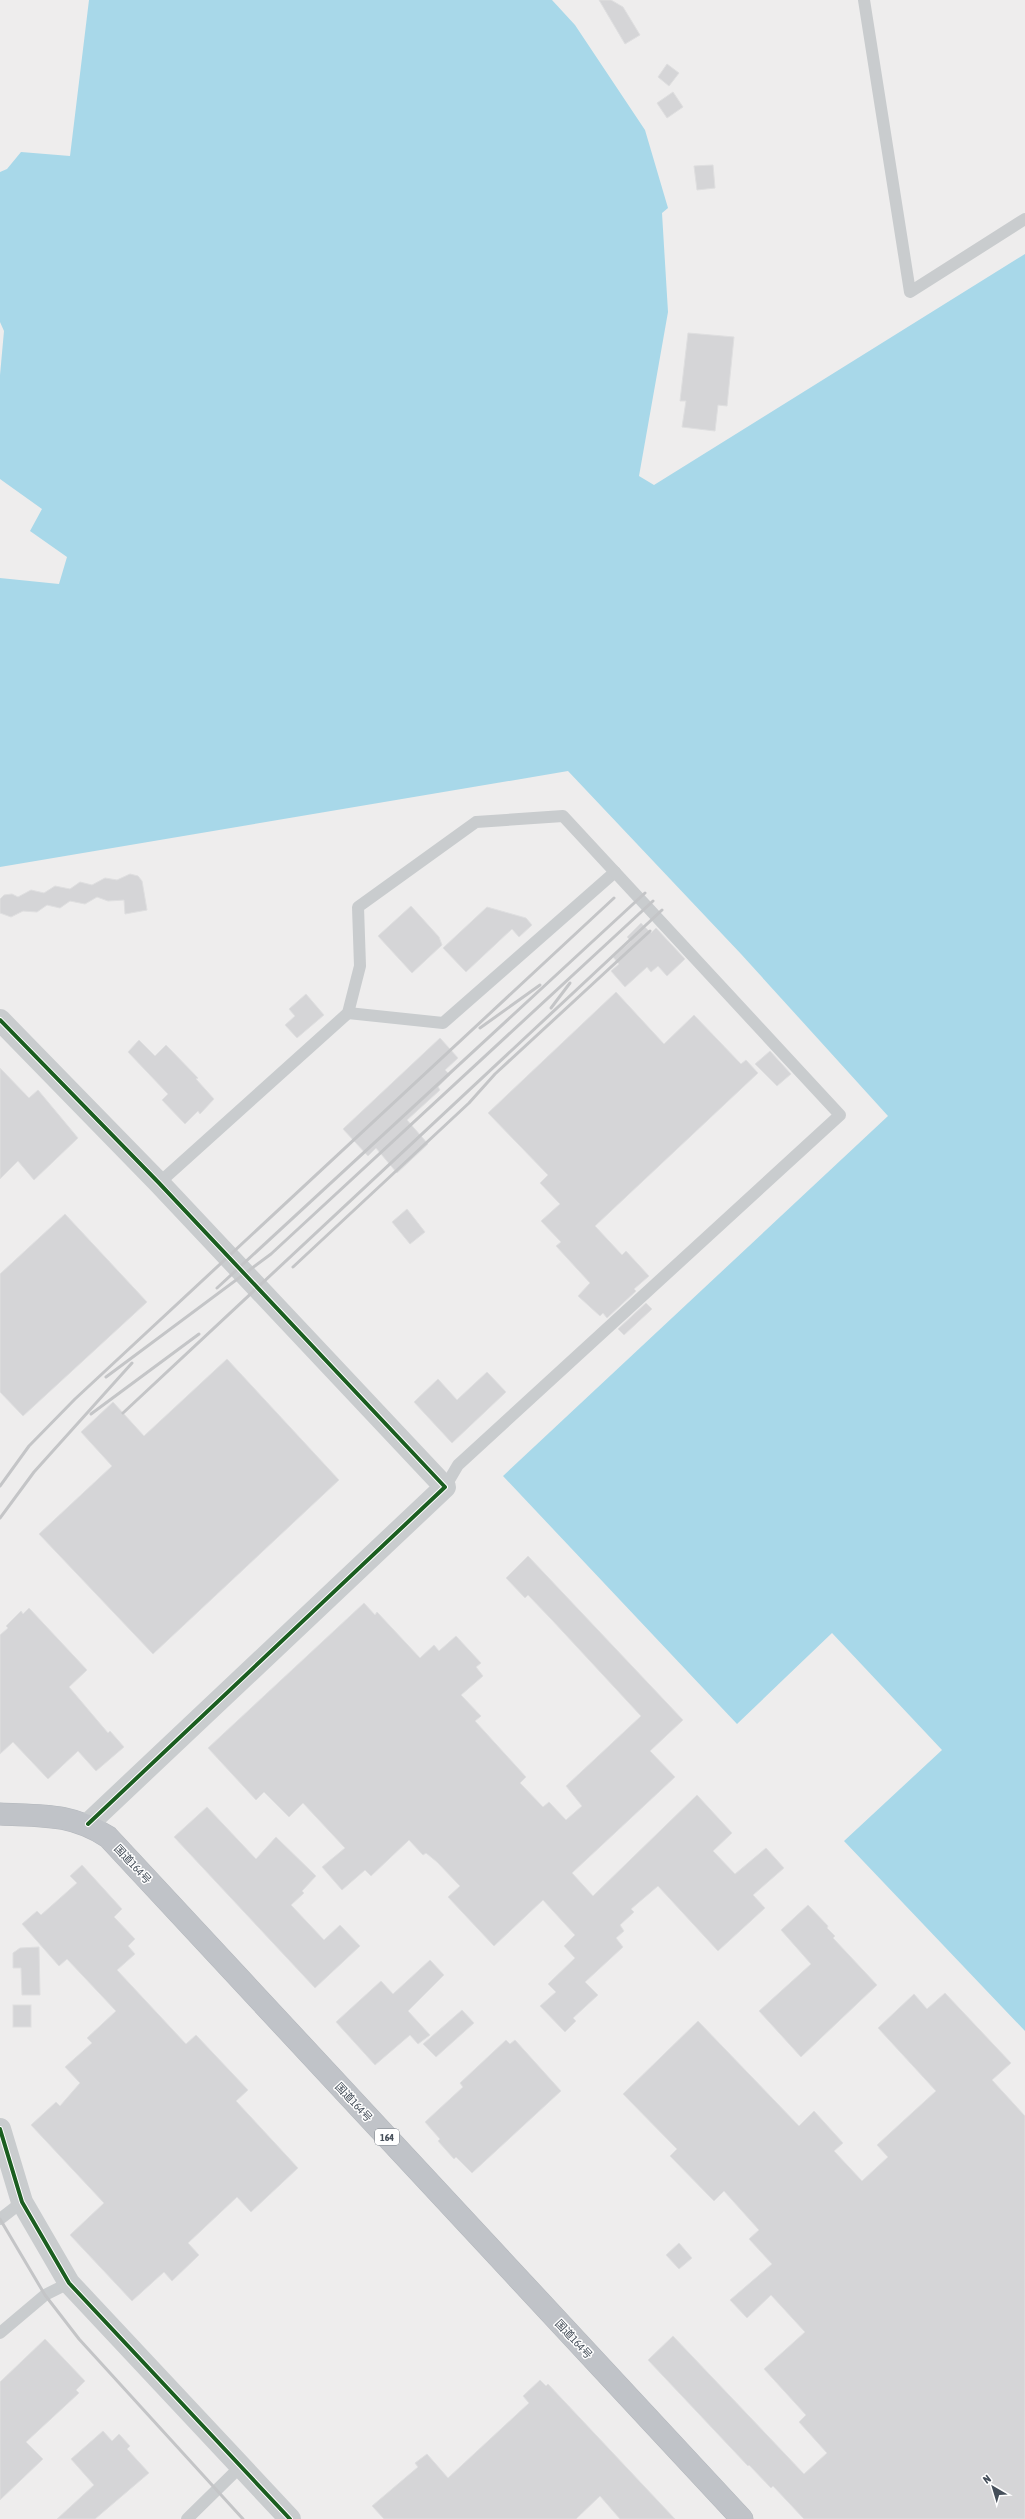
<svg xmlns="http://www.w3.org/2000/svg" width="1025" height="2519" font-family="'Asap Condensed','Noto Sans JP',sans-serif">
  <rect width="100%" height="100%" fill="#eeeded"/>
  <polygon fill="#a8d8e9" points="89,0 552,0 575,25 645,130 668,208 662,213 668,312 639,476 654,485 1025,254 1025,2031 844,1841 942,1750 832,1633 737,1724 503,1476 888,1116 741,954 568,771 0,867 0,578 59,584 67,557 30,531 42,509 0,479 0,375 4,331 0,322 0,172 7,169 21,152 70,156"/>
  <g fill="#d5d5d7" stroke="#dfdfe0">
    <polygon points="599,0 611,0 623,7 640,35 625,44"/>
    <polygon points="667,64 679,73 669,86 658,77"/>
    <polygon points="673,92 683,107 667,118 657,103"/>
    <polygon points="713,165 715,188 697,190 694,166"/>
    <polygon points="688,333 734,337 727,406 718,405 715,431 682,427 686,401 680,401"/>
    <polygon points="130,874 138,876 142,881 147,910 125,914 124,900 108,901 97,897 85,904 70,901 60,908 47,905 37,912 23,911 11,917 0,913 0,899 4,895 12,894 18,897 31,890 44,893 55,886 70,889 80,882 92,885 105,878 117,880"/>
    <polygon points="411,906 439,937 442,945 412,973 378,936"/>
    <polygon points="487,907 526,918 532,925 519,937 512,929 466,972 443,948"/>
    <polygon points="641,923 651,933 656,928 685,959 667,976 658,966 651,972 647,967 625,987 611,971 619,964 613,957 631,941 627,937"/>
    <polygon points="616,992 664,1044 694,1015 741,1064 746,1060 758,1073 595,1226 622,1255 626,1251 649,1276 634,1289 636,1291 607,1318 603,1313 600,1316 578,1296 590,1283 556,1246 561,1242 541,1221 560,1204 540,1183 548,1175 488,1113"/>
    <polygon points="306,994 324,1015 297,1038 285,1025 295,1016 289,1009"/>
    <polygon points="440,1038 458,1058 445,1070 450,1075 438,1087 440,1090 407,1120 428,1144 397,1173 376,1148 368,1156 343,1129"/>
    <polygon points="139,1040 155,1056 166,1045 198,1078 196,1079 214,1099 200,1114 198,1111 185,1124 162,1100 168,1094 128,1052"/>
    <polygon points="770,1051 791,1074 777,1086 755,1064"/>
    <polygon points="0,1068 29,1098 38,1090 78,1138 34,1180 18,1161 0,1179"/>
    <polygon points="407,1209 425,1232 410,1244 392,1222"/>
    <polygon points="65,1214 147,1302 23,1416 0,1392 0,1274"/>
    <polygon points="646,1303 652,1309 624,1335 618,1329"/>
    <polygon points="227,1359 339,1480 153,1654 39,1534 112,1466 81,1432 113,1402 144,1436"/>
    <polygon points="487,1372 506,1392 452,1443 414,1402 438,1379 457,1400"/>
    <polygon points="528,1556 683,1720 650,1751 675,1777 572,1873 593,1896 697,1795 732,1833 713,1851 735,1874 766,1848 784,1868 753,1895 765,1908 718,1951 658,1886 631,1909 634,1912 620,1925 624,1931 616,1938 623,1947 585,1982 598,1995 573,2018 576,2021 565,2032 540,2006 556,1992 548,1984 575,1958 564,1946 575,1935 543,1900 494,1946 448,1897 460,1886 437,1862 426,1853 423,1855 409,1840 371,1876 365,1870 342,1890 322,1867 345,1848 303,1803 289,1817 264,1792 256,1800 208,1748 364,1603 375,1615 377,1612 420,1658 434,1645 439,1651 456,1636 481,1663 476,1667 483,1676 461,1695 481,1716 475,1721 526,1777 520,1783 543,1807 549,1802 566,1820 582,1806 566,1786 641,1716 552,1620 528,1595 525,1598 506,1578"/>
    <polygon points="29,1608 87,1670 69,1687 108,1733 110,1731 124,1747 96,1771 78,1751 48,1779 13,1742 0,1754 0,1635 8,1628 6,1626 21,1611 23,1614"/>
    <polygon points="207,1807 256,1859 276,1837 316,1876 302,1891 304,1893 291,1905 324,1940 340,1925 360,1946 315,1988 174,1837"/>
    <polygon points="82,1865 122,1909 114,1917 135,1939 128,1946 135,1954 117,1970 186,2044 196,2035 248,2090 236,2101 298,2168 251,2212 237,2197 188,2243 199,2255 172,2281 164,2272 132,2301 70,2235 104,2203 31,2125 56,2102 60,2106 80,2083 65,2067 92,2043 87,2038 116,2011 67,1959 59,1966 22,1924 37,1911 41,1915 77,1883 70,1876"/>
    <polygon points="808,1905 828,1926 827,1928 835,1936 833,1938 877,1985 801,2057 759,2011 811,1964 781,1930"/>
    <polygon points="39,1947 40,1995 22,1995 21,1968 13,1968 13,1953 20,1948"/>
    <polygon points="430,1960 444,1975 408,2011 430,2035 418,2044 410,2035 375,2065 336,2022 381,1981 393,1994"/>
    <polygon points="945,1993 1011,2063 992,2080 1025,2116 1025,2519 804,2519 773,2486 771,2488 749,2465 748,2466 648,2360 673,2336 804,2474 827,2453 799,2422 806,2415 764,2369 805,2332 771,2295 747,2318 730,2300 772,2264 749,2239 759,2230 724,2191 714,2201 670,2156 677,2149 623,2094 698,2021 799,2126 814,2111 843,2143 834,2151 862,2181 888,2157 877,2145 936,2091 878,2028 914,1994 927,2009"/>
    <rect x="13" y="2005" width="18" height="22"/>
    <polygon points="462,2010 474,2023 436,2057 423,2044"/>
    <polygon points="506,2040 510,2044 515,2040 561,2091 472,2173 456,2157 454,2159 438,2141 440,2139 425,2122 463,2087 460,2083"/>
    <polygon points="679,2243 692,2258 679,2269 666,2255"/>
    <polygon points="45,2339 85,2381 76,2390 79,2393 26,2442 43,2459 0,2500 0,2382"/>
    <polygon points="540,2380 546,2386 548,2384 675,2519 620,2519 600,2496 576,2519 384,2519 372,2506 418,2467 415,2463 427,2454 448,2478 529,2403 523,2396"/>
    <polygon points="103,2431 112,2441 119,2434 130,2446 127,2449 149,2473 95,2519 57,2519 94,2485 71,2459"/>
  </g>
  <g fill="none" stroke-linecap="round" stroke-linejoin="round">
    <defs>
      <path id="trunk" d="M 0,1814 C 42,1816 71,1813 108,1837 L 742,2519"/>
    </defs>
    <use href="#trunk" stroke="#b3b7bc" stroke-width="23"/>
    <g stroke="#c9ccce" stroke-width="12">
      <polyline points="864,0 910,292 1025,219"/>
      <polyline points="348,1013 443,1023 615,872"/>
      <polyline points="159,1183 348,1013 360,966 358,907 476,822 563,816 840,1115 458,1465 445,1487"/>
      <polyline points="0,2219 22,2202"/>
      <polyline points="0,2333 45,2295 69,2283"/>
      <polyline points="187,2519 240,2467"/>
    </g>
    <g stroke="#c9ccce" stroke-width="22">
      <polyline points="0,1020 159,1183 445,1487 88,1824"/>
      <polyline points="0,2129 22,2202 69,2283 290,2519"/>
    </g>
    <use href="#trunk" stroke="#c0c3c8" stroke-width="22"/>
    <g stroke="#c4c5c7" stroke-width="3">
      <polyline points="551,1008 570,983"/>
      <polyline points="480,1028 540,985"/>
      <polyline points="293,1267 469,1103 495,1074 650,931"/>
      <polyline points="217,1288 645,893"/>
      <polyline points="106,1377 271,1254 653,901"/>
      <polyline points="123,1413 662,910"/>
      <polyline points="91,1414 199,1334"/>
      <polyline points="0,1486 29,1446 75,1399 614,898"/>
      <polyline points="0,1518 34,1472 132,1363"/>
      <polyline points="0,2219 45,2295 79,2339 243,2519"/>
    </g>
    <defs>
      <g id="cycleway">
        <polyline points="0,1020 159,1183 445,1487 88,1824"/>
        <polyline points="0,2129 22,2202 69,2283 290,2519"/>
      </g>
    </defs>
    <use href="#cycleway" stroke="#fff" stroke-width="6"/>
    <use href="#cycleway" stroke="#1b5e20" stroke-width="4"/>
  </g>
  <g text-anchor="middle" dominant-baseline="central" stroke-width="3" stroke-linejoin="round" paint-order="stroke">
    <rect fill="#fff" stroke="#7d838b" stroke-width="1" x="375" y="2129" width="24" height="16" rx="3"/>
    <g font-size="10" font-weight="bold" fill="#454e59">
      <text x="387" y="2137">164</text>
    </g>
    <g font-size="11" fill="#454e59" stroke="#fff">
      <text transform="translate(133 1864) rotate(47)">国道164号</text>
      <text transform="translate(354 2102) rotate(47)">国道164号</text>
      <text transform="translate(574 2339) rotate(47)">国道164号</text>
    </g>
  </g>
  <g transform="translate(993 2487) rotate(322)" stroke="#ffffff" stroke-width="3" paint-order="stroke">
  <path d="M0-3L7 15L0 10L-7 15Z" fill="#454e59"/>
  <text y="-6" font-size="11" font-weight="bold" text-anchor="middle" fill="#454e59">N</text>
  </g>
</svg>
